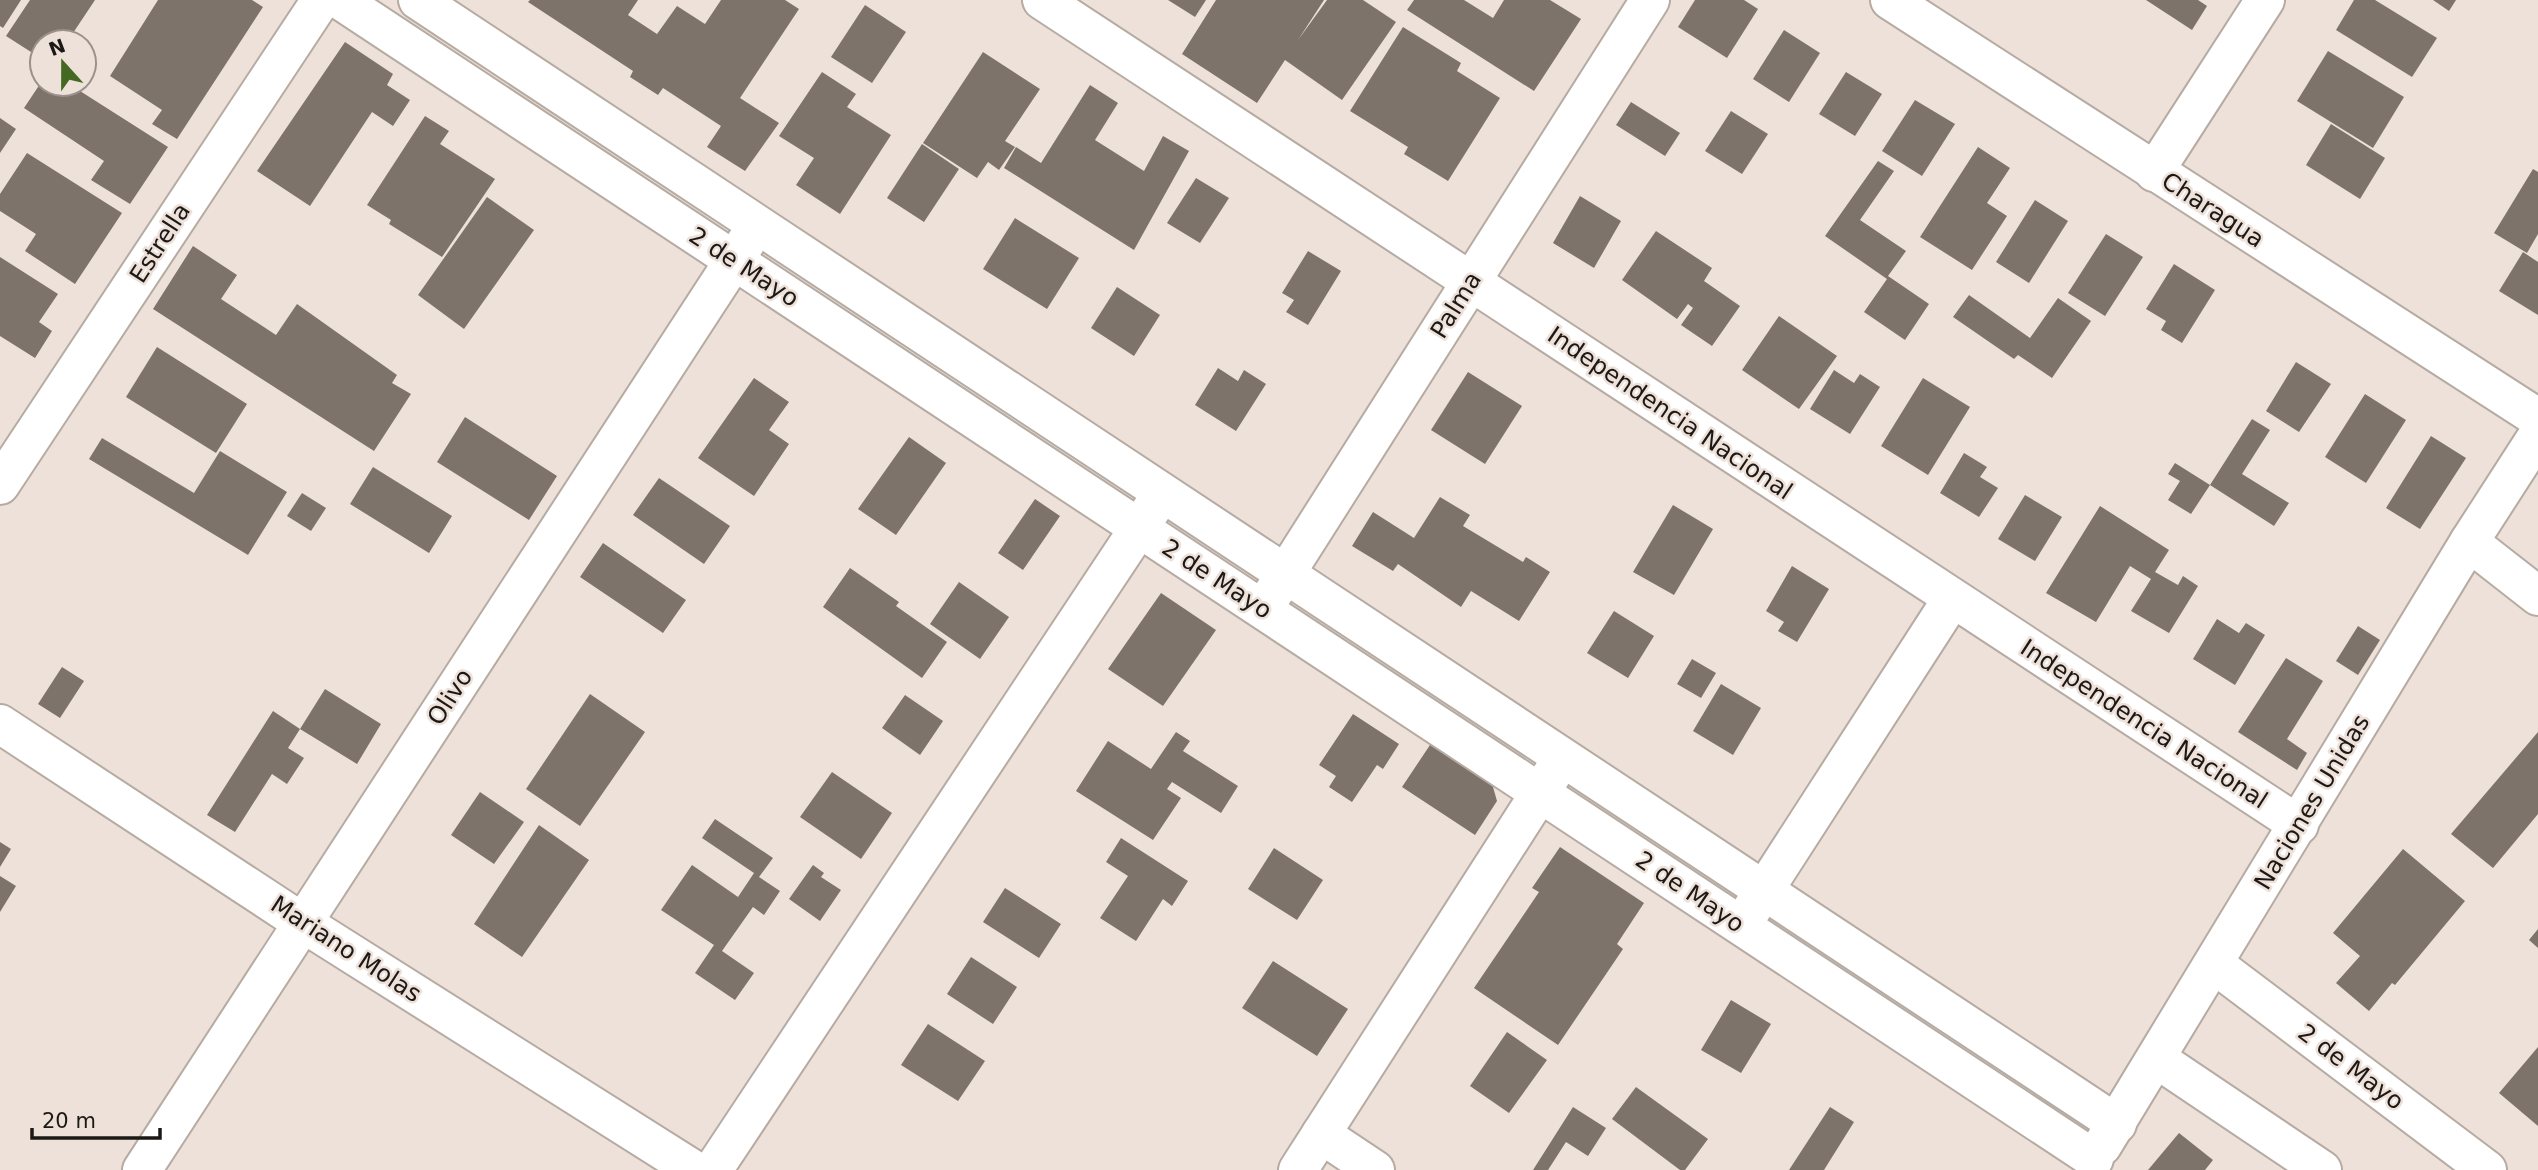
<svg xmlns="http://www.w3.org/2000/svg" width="2538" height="1170" font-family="'DejaVu Sans',sans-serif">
  <rect width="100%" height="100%" fill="#eee1d9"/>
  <g fill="#7e736b">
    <polygon points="0,0 21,0 3,28 0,26"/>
    <polygon points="30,0 95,0 67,42 42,42 42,59 6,36"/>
    <polygon points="158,0 252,0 263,7 177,139 152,124 162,110 110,76"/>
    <polygon points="530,0 638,0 628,15 657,34 677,6 705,24 721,0 785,0 799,9 740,98 779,123 745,171 707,147 721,126 663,88 658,95 630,77 633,71 528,2"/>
    <polygon points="1168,0 1206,0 1195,17"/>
    <polygon points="1216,0 1324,0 1298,40 1327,0 1363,0 1396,22 1342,100 1285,60 1257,103 1182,54"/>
    <polygon points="1414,0 1464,0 1493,18 1504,0 1550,0 1581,19 1534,91 1407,10"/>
    <polygon points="1695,0 1744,0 1758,9 1727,58 1678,27"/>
    <polygon points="2146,0 2198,0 2207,6 2192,30"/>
    <polygon points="2354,0 2375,0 2437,38 2412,77 2336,30"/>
    <polygon points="2433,0 2456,0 2449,11"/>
    <polygon points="865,5 906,32 872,83 831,57"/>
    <polygon points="1403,27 1461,63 1457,71 1500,98 1448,181 1404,154 1408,147 1350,111"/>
    <polygon points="1784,30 1820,53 1789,102 1753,79"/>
    <polygon points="345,42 393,74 387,85 410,100 393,126 372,112 310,206 257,171"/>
    <polygon points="2328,51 2404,97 2373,148 2297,101"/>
    <polygon points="983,52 1040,89 1005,141 1015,147 999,170 988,162 977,178 923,143"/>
    <polygon points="822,72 856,94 847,107 891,135 840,214 796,185 814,158 779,136"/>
    <polygon points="1846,72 1882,94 1855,136 1819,114"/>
    <polygon points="42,81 42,84 69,84 168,147 130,204 91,180 104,161 24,108"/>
    <polygon points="1090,85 1118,103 1095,140 1144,171 1163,136 1189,151 1134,250 1004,168 1016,147 1041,163"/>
    <polygon points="1915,100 1955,124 1922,176 1882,151"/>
    <polygon points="1631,102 1680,133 1665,156 1616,125"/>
    <polygon points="1731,111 1768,134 1742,174 1705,151"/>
    <polygon points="425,116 449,131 440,144 495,179 442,257 389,224 391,220 367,205"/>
    <polygon points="0,118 16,129 0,153"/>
    <polygon points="2331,124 2385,158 2360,199 2306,165"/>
    <polygon points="922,144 959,169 924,222 887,198"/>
    <polygon points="1978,147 2010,168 1987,203 2007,216 1972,270 1920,237"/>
    <polygon points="27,153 122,213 75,284 25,251 36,234 0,211 0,194"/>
    <polygon points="1878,161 1894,171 1860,220 1906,251 1888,276 1929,304 1905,340 1864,312 1887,279 1825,236"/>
    <polygon points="2533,169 2538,172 2538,234 2527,253 2494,233"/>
    <polygon points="1196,178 1229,198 1200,243 1167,223"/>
    <polygon points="1580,196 1621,221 1594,268 1553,243"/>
    <polygon points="487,197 534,230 464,329 418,295"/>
    <polygon points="2035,200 2068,221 2029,283 1996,262"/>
    <polygon points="1015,218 1079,258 1047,309 983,269"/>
    <polygon points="1656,231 1712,268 1704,281 1740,306 1712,346 1681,325 1693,308 1688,304 1677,319 1622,280"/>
    <polygon points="2106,234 2143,257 2105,316 2068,293"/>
    <polygon points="193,246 237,275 221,299 276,335 297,304 397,375 392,383 411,394 374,451 153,309"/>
    <polygon points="1308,251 1341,271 1308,325 1286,312 1294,300 1282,293"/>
    <polygon points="2523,252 2538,262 2538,315 2499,291"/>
    <polygon points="0,257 58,294 39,322 52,331 35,358 0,336"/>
    <polygon points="2174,264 2215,290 2182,343 2161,330 2166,321 2146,309"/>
    <polygon points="1117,287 1160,315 1134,356 1091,328"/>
    <polygon points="1969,295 2030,338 2058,298 2091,321 2052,378 2018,355 2014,359 1953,317"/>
    <polygon points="1779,316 1837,356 1799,409 1742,370"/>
    <polygon points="157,347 247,404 216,453 126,397"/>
    <polygon points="2296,362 2331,384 2299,432 2266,411"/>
    <polygon points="1218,368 1238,381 1244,370 1266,384 1236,431 1195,405"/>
    <polygon points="1834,370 1854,383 1860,374 1880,387 1850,434 1810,409"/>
    <polygon points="1468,372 1522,406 1485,464 1431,430"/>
    <polygon points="754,378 789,402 769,430 789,444 754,496 698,458"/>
    <polygon points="1923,378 1970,407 1928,475 1881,446"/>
    <polygon points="2365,394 2406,420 2366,483 2325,457"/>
    <polygon points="465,417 557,476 529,520 437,462"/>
    <polygon points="2252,419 2270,430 2242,474 2289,503 2274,526 2210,485"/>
    <polygon points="2431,436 2466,458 2420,529 2386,508"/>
    <polygon points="909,437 946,463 896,535 858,509"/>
    <polygon points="102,438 194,493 220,451 287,492 248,555 89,459"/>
    <polygon points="1964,453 1987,467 1980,477 1998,488 1979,517 1940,493"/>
    <polygon points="2175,463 2210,485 2191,514 2168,500 2180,481 2168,474"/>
    <polygon points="373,467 452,516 429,553 350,504"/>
    <polygon points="659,478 730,526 704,564 633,515"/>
    <polygon points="302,493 326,508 311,531 287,516"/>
    <polygon points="2025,495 2062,517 2035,561 1998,539"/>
    <polygon points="1440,497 1470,515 1463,526 1523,562 1526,557 1550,572 1519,621 1471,591 1461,607 1398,564 1393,571 1352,546 1373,512 1414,538"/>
    <polygon points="1035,499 1060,516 1023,570 998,553"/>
    <polygon points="1673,505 1713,529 1674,595 1633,572"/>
    <polygon points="2100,506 2169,550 2155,572 2178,585 2183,576 2198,586 2169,633 2131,611 2151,579 2130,566 2096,622 2046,593"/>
    <polygon points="603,543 686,600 663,633 580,577"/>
    <polygon points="1792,566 1829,589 1797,642 1778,631 1784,622 1766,611"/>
    <polygon points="850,568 899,602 896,606 947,642 922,678 823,607"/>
    <polygon points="959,582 1009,617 980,659 930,624"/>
    <polygon points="1161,593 1216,630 1163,706 1108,669"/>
    <polygon points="1614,611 1654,636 1628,678 1587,653"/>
    <polygon points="2217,619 2239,633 2246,623 2265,635 2235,685 2193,659"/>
    <polygon points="2358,626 2380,640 2358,675 2336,661"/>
    <polygon points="2286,658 2323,681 2287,739 2307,753 2297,770 2238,732"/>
    <polygon points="1692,659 1716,673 1701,698 1677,684"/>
    <polygon points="62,667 84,681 60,718 38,704"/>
    <polygon points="1721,684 1761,708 1733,755 1693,731"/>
    <polygon points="325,689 381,724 357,764 300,729 288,748 304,758 287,784 272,774 235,832 207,815 273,711 300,729"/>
    <polygon points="590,694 645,732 580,826 526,789"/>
    <polygon points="905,695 943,721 920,755 882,728"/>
    <polygon points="1353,714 1399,744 1383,769 1377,765 1352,802 1329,787 1336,776 1319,765"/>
    <polygon points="1176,732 1190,741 1183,751 1238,786 1221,813 1172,782 1167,789 1181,798 1153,840 1076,791 1108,741 1151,769"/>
    <polygon points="2538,732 2538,814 2493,868 2451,834"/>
    <polygon points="1432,742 1491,780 1497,801 1475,835 1402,787"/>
    <polygon points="832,772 892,813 861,859 800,817"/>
    <polygon points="480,792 524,822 494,864 451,835"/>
    <polygon points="715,819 773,858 759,877 780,891 764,915 753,907 722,951 754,973 735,1000 695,973 714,945 661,910 692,865 738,897 754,873 702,838"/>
    <polygon points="539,825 589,860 522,957 474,924"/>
    <polygon points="1121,838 1188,881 1172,906 1163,899 1136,941 1100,918 1128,876 1106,862"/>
    <polygon points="0,842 11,849 0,867"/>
    <polygon points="1560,847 1644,903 1617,944 1623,949 1558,1045 1474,988 1539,892 1532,888"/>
    <polygon points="1274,848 1323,880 1297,920 1248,889"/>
    <polygon points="2403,849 2465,901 2395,985 2392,983 2369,1011 2336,983 2360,956 2333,933"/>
    <polygon points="813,865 824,873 821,877 841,890 820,921 789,899"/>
    <polygon points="0,876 16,886 0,912"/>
    <polygon points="1005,888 1061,924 1039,958 983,922"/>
    <polygon points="2538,929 2538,948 2529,940"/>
    <polygon points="971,957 1017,987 993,1024 947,994"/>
    <polygon points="1273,961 1348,1009 1317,1056 1242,1008"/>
    <polygon points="1731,1000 1771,1024 1741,1073 1701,1050"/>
    <polygon points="928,1024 985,1061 958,1101 901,1065"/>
    <polygon points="1507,1032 1547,1060 1509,1113 1470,1086"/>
    <polygon points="2538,1047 2538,1126 2499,1093"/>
    <polygon points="1636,1087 1708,1139 1685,1170 1680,1170 1612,1119"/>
    <polygon points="1573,1107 1606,1128 1588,1156 1566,1142 1548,1170 1533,1170"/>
    <polygon points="1830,1107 1854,1122 1824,1170 1789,1170"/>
    <polygon points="2179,1133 2213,1160 2205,1170 2148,1170"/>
  </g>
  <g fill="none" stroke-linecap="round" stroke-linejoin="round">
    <defs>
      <g id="street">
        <polyline points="340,0 2094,1159"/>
        <polyline points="418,0 2117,1124"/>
        <path d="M 1042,0 C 1462,274 1879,552 2299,825"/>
        <polyline points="1890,0 2538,418"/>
        <polyline points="2154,172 2265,0"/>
        <polyline points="0,485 321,0"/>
        <polyline points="2469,542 2538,596"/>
        <polyline points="1272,595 1650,0"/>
        <polyline points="0,724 303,923 694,1170"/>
        <polyline points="1750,912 1952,599"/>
        <polyline points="2214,964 2487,1170"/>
        <polyline points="2157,1059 2322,1170"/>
        <polyline points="1321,1134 1375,1170"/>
        <polyline points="2102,1146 2469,542 2538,435"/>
        <polyline points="142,1170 748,239"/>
        <polyline points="713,1170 1153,507"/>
        <polyline points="1298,1170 1554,771"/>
      </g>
    </defs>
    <use href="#street" stroke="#b6aba2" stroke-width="42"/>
    <use href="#street" stroke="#fff" stroke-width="38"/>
  </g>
  <g text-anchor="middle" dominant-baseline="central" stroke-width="5" stroke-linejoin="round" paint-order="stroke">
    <g font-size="24" fill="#1c1815" stroke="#eee1d9">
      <text transform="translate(2213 210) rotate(33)">Charagua</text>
      <text transform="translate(160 243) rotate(-57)">Estrella</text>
      <text transform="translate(744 267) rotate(33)">2 de Mayo</text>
      <text transform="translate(1456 305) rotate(-58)">Palma</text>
      <text transform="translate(1670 413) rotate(34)">Independencia Nacional</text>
      <text transform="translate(1217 579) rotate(33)">2 de Mayo</text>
      <text transform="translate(450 697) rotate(-57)">Olivo</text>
      <text transform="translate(2144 724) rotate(33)">Independencia Nacional</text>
      <text transform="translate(2312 802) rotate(-59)">Naciones Unidas</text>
      <text transform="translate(1690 892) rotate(34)">2 de Mayo</text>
      <text transform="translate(346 949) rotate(33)">Mariano Molas</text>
      <text transform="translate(2351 1067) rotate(37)">2 de Mayo</text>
    </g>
  </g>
  <g transform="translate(63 63) rotate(339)"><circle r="33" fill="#eee1d9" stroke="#9a918b" stroke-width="2"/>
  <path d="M0-5L12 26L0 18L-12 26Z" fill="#446923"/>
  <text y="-10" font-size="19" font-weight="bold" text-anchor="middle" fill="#1c1815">N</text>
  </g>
  <path d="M32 1128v10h128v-10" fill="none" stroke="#1c1815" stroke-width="3.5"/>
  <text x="42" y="1128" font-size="21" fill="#1c1815" stroke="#eee1d9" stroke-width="5" paint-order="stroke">20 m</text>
</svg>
